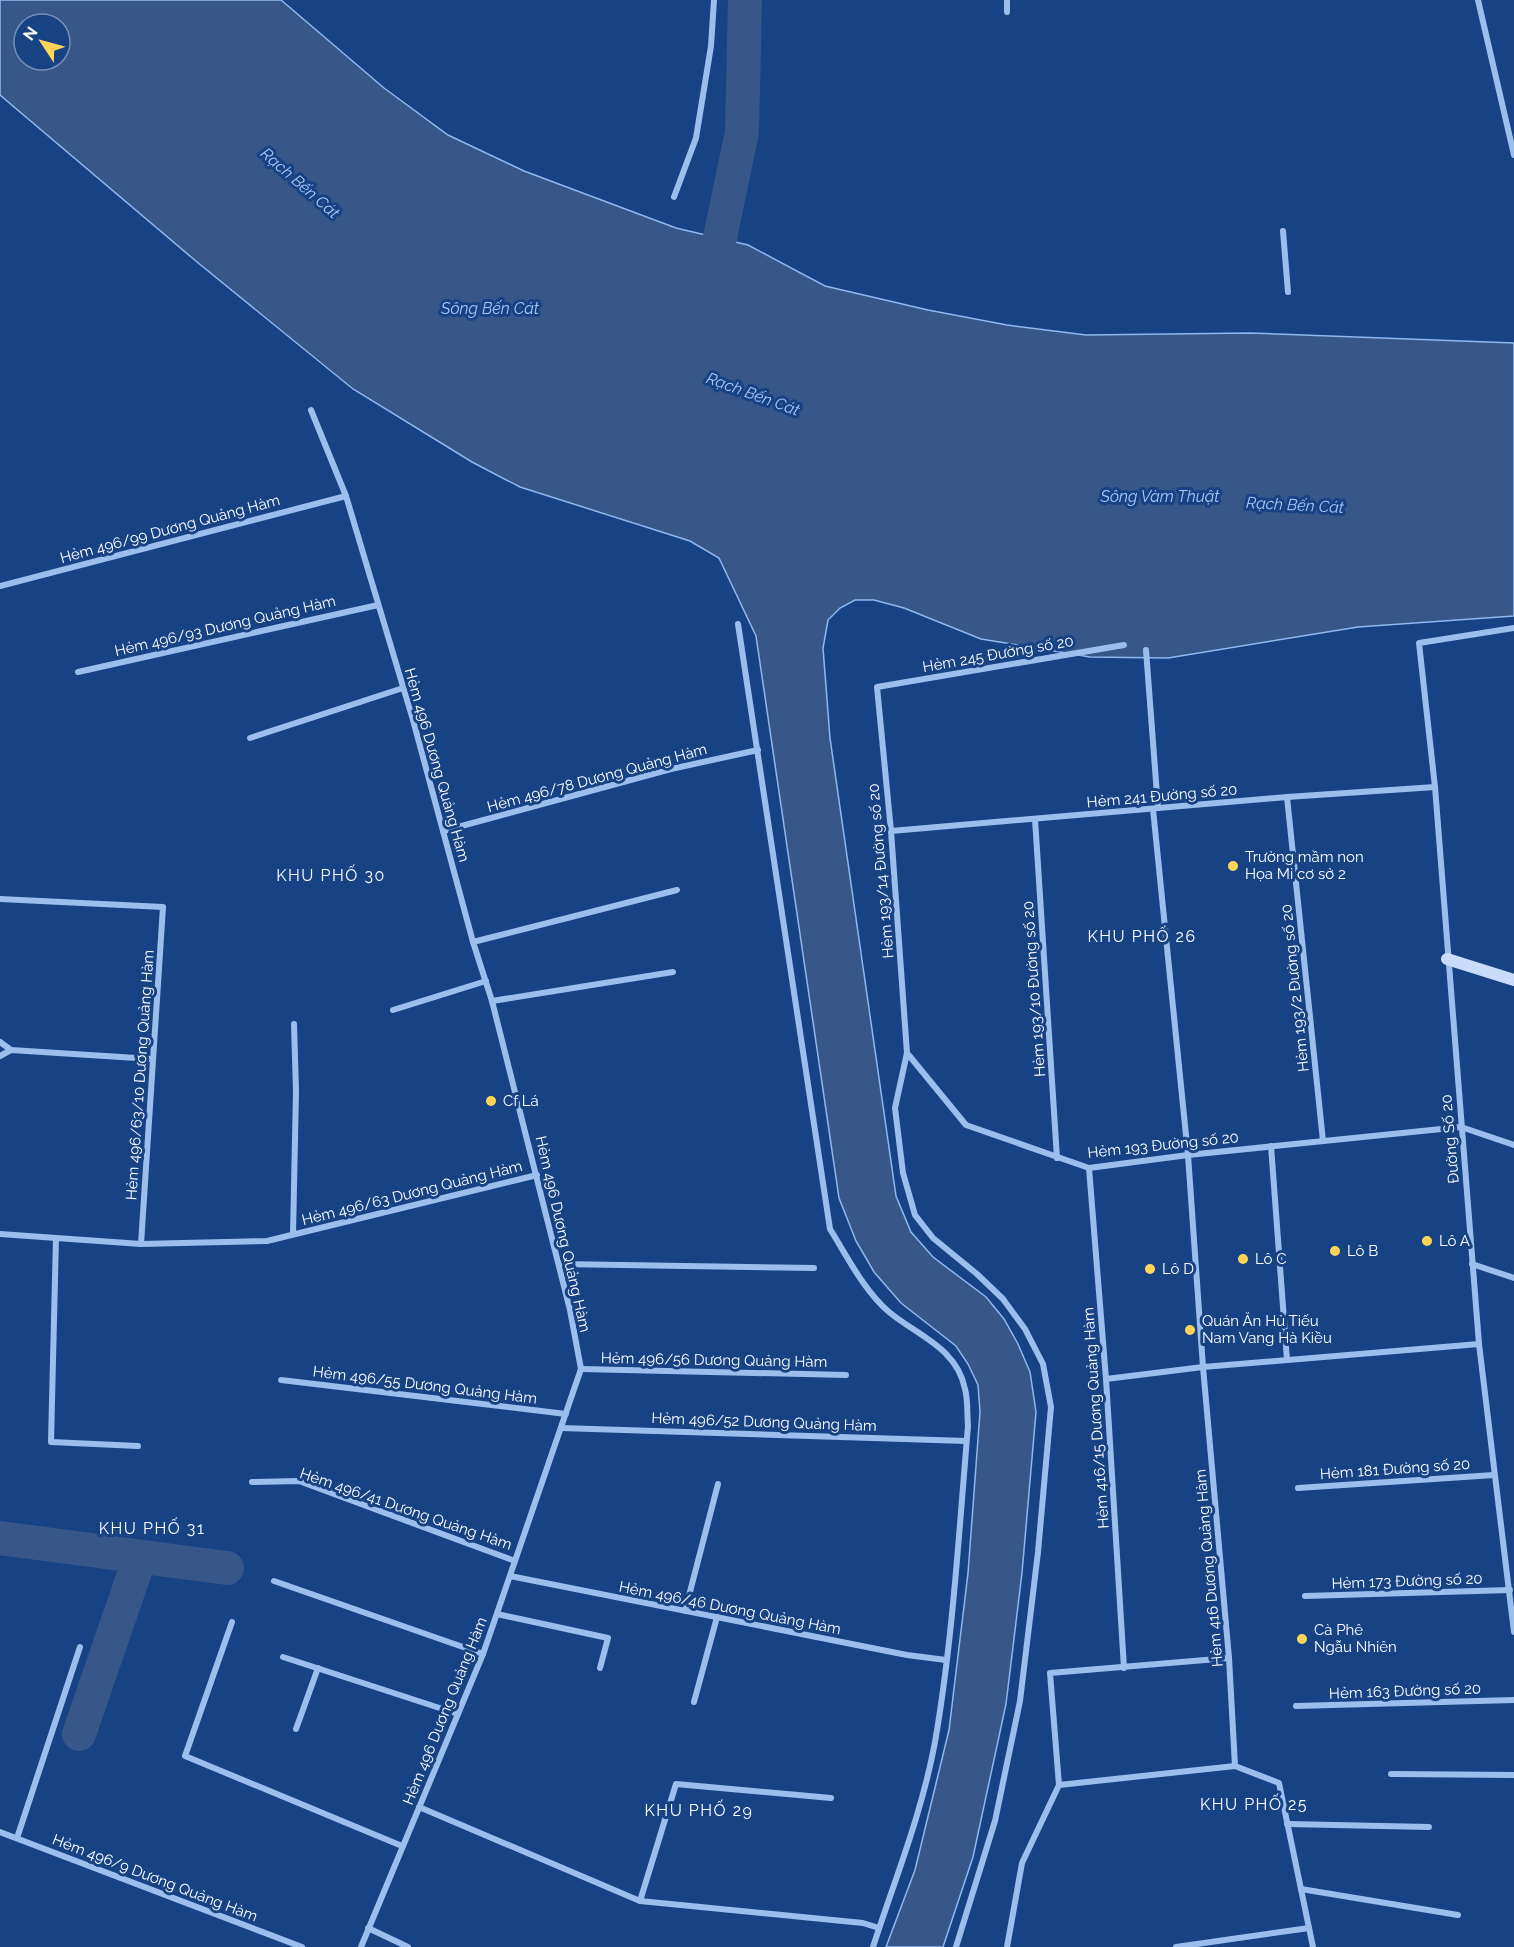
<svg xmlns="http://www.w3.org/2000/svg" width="1514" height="1947" font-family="Raleway,sans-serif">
  <rect width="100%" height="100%" fill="#174385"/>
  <path fill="#375788" stroke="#8fb8ef" stroke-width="1.5" fill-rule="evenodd" d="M 0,0 L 281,0 L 384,88 L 448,135 L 524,171 L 676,228 L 748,245 L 825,286 L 928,310 L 1007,325 L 1086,335 L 1250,333 L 1514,343 L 1514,616 L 1358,627 L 1168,658 L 1090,657 L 981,639 L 904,608 L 874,600 L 855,600 L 840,608 L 828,620 L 823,648 L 830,738 L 896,1196 L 911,1232 L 933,1257 L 986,1297 L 1004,1319 L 1018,1344 L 1030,1372 L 1036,1412 L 1022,1573 L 1006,1704 L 973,1857 L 943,1947 L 886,1947 L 915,1870 L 949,1730 L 968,1573 L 980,1412 L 978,1385 L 968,1364 L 956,1346 L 901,1303 L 874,1272 L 856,1241 L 839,1198 L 756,636 L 719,558 L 690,541 L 520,487 L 472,462 L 353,389 L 197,262 L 0,95 ZM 24,24 L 60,24 L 60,60 L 24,60 Z"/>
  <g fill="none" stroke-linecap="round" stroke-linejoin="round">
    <g stroke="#375788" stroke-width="34">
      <polyline points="714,286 718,247 742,132 745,0"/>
      <polyline points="0,1538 227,1568"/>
      <polyline points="79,1734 140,1557"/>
    </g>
    <g stroke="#9cbeed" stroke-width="6">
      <polyline points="1007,0 1007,12"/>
      <polyline points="1478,0 1514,155"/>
      <polyline points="674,197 696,138 711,46 714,0"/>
      <polyline points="1283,231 1288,292"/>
      <polyline points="311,410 346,496 413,720 473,942 492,1001 570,1310 581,1369 483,1654 361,1947"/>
      <polyline points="0,586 346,496"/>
      <path d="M 738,624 L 830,1229 C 847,1256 864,1291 889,1312 C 918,1336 957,1348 965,1389 C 968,1400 967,1414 968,1426 C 959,1531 953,1638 935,1742 C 922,1813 895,1879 873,1947"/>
      <polyline points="1514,628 1419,643 1435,787 1479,1344 1514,1632"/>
      <polyline points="1146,650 1158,808"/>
      <polyline points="78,672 378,605"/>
      <polyline points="250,738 403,688"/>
      <polyline points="1287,797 1323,1141"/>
      <polyline points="1153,809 1188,1155 1203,1367 1229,1658 1235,1766 1279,1783 1313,1947"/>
      <polyline points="1035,819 1057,1158"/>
      <polyline points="443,831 671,769 758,750"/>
      <polyline points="891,831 1287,797 1435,787"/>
      <polyline points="0,899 163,907 141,1244"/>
      <polyline points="473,942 677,890"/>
      <polyline points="492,1001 673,972"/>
      <polyline points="393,1010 486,981"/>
      <polyline points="0,1042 11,1050 152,1059"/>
      <polyline points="907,1053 966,1125 1089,1168 1188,1155 1461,1127 1514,1145"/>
      <polyline points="0,1056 11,1050"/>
      <polyline points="1271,1146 1287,1360"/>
      <polyline points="1089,1168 1106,1379 1124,1668"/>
      <polyline points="0,1234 141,1244 267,1241 537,1175"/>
      <polyline points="293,1234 296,1091 294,1024"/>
      <polyline points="56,1238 51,1442 138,1446"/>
      <polyline points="559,1264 814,1268"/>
      <polyline points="1472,1264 1514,1278"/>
      <polyline points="581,1369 846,1375"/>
      <polyline points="1106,1379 1203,1367 1479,1344"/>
      <polyline points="281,1380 566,1414"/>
      <polyline points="561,1428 966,1441"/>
      <polyline points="252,1482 299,1481 515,1561"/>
      <polyline points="1298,1488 1494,1475"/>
      <polyline points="510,1576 907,1655 946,1660"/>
      <polyline points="274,1581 483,1654"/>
      <polyline points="1305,1596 1510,1590"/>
      <polyline points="685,1611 718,1484"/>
      <polyline points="497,1614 608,1638 600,1668"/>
      <polyline points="232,1622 185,1756 402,1846"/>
      <polyline points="283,1657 458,1714"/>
      <polyline points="694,1702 717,1617"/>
      <polyline points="1296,1706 1514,1700"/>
      <polyline points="296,1729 318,1668"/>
      <polyline points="1391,1774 1514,1775"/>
      <polyline points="1059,1785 1235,1766"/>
      <polyline points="419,1807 640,1901 863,1923 879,1928"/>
      <polyline points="1287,1824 1429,1827"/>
      <polyline points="0,1832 302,1947"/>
      <polyline points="17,1838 80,1647"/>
      <polyline points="1301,1889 1458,1915"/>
      <polyline points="640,1901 676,1784 831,1798"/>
      <polyline points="368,1928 408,1947"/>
      <polyline points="956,1947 995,1821 1020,1701 1038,1552 1051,1407 1043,1364 1025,1329 1003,1299 977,1274 933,1238 915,1215 903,1173 895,1108 907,1053 891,831 877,687 1124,645"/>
      <polyline points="1007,1947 1022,1863 1059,1785 1050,1673 1229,1658"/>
      <polyline points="1176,1947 1309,1928"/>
    </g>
    <polyline stroke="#c9dcf9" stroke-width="12" points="1447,959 1514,980"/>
  </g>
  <g fill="#ffd558" stroke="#174385" stroke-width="2">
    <circle cx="1233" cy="866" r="6"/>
    <circle cx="491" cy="1101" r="6"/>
    <circle cx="1427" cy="1241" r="6"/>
    <circle cx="1335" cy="1251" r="6"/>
    <circle cx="1243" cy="1259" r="6"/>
    <circle cx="1150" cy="1269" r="6"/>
    <circle cx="1190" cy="1330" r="6"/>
    <circle cx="1302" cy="1639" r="6"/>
  </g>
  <g text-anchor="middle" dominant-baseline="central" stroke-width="6" stroke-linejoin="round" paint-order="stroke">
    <g font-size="15" fill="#fff" stroke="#174385">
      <text transform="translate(170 529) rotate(-15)">Hẻm 496/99 Dương Quảng Hàm</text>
      <text transform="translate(225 626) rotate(-13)">Hẻm 496/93 Dương Quảng Hàm</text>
      <text transform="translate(998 654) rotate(-10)">Hẻm 245 Đường số 20</text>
      <text transform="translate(437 765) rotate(74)">Hẻm 496 Dương Quảng Hàm</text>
      <text transform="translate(597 778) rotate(-15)">Hẻm 496/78 Dương Quảng Hàm</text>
      <text transform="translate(1162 796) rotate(-5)">Hẻm 241 Đường số 20</text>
      <text transform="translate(881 871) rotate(-95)">Hẻm 193/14 Đường số 20</text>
      <text transform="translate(1295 988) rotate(-96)">Hẻm 193/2 Đường số 20</text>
      <text transform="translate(1034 989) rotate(-94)">Hẻm 193/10 Đường số 20</text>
      <text transform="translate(140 1075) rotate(-86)">Hẻm 496/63/10 Dương Quảng Hàm</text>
      <text transform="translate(1450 1139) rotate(-95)">Đường Số 20</text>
      <text transform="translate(1163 1145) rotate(-6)">Hẻm 193 Đường số 20</text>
      <text transform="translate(412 1193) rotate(-14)">Hẻm 496/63 Dương Quảng Hàm</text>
      <text transform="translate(563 1234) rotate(77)">Hẻm 496 Dương Quảng Hàm</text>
      <text transform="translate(714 1360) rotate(1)">Hẻm 496/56 Dương Quảng Hàm</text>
      <text transform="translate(425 1385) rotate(7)">Hẻm 496/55 Dương Quảng Hàm</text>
      <text transform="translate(1096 1418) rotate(-94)">Hẻm 416/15 Dương Quảng Hàm</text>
      <text transform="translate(764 1422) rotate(2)">Hẻm 496/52 Dương Quảng Hàm</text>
      <text transform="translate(1395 1469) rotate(-4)">Hẻm 181 Đường số 20</text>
      <text transform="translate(406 1509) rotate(19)">Hẻm 496/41 Dương Quảng Hàm</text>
      <text transform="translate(1209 1568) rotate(-95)">Hẻm 416 Dương Quảng Hàm</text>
      <text transform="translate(1407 1581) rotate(-2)">Hẻm 173 Đường số 20</text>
      <text transform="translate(730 1608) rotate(11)">Hẻm 496/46 Dương Quảng Hàm</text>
      <text transform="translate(1405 1691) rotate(-2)">Hẻm 163 Đường số 20</text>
      <text transform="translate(445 1711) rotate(-68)">Hẻm 496 Dương Quảng Hàm</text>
      <text transform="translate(155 1878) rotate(21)">Hẻm 496/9 Dương Quảng Hàm</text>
    </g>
    <g font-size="15" fill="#fff" stroke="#174385" text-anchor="start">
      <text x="1245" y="857">Trường mầm non<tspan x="1245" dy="17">Họa Mi cơ sở 2</tspan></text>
      <text x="503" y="1101">Cf Lá</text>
      <text x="1439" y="1241">Lô A</text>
      <text x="1347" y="1251">Lô B</text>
      <text x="1255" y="1259">Lô C</text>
      <text x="1162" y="1269">Lô D</text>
      <text x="1202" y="1321">Quán Ăn Hủ Tiếu<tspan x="1202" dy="17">Nam Vang Hà Kiều</tspan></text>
      <text x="1314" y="1630">Cà Phê<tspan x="1314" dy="17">Ngẫu Nhiên</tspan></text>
    </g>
    <g font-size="16" font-style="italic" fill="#a8c8f4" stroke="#174385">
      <text transform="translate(300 183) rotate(41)">Rạch Bến Cát</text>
      <text x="490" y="308">Sông Bến Cát</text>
      <text transform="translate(753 394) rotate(20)">Rạch Bến Cát</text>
      <text x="1160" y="496">Sông Vàm Thuật</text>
      <text transform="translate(1295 505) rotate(3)">Rạch Bến Cát</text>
    </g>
    <g font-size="16" letter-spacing="1.5" fill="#fff" stroke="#174385">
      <text x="331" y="875">KHU PHỐ 30</text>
      <text x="1142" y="936">KHU PHỐ 26</text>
      <text x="152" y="1528">KHU PHỐ 31</text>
      <text x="1254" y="1804">KHU PHỐ 25</text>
      <text x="699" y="1810">KHU PHỐ 29</text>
    </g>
  </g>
  <g transform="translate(42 42) rotate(306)"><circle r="28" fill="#174385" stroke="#748eb6" stroke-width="1.5"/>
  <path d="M0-4.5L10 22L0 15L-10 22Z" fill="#ffd558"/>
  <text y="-9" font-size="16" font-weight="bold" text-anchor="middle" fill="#ffffff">N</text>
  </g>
</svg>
